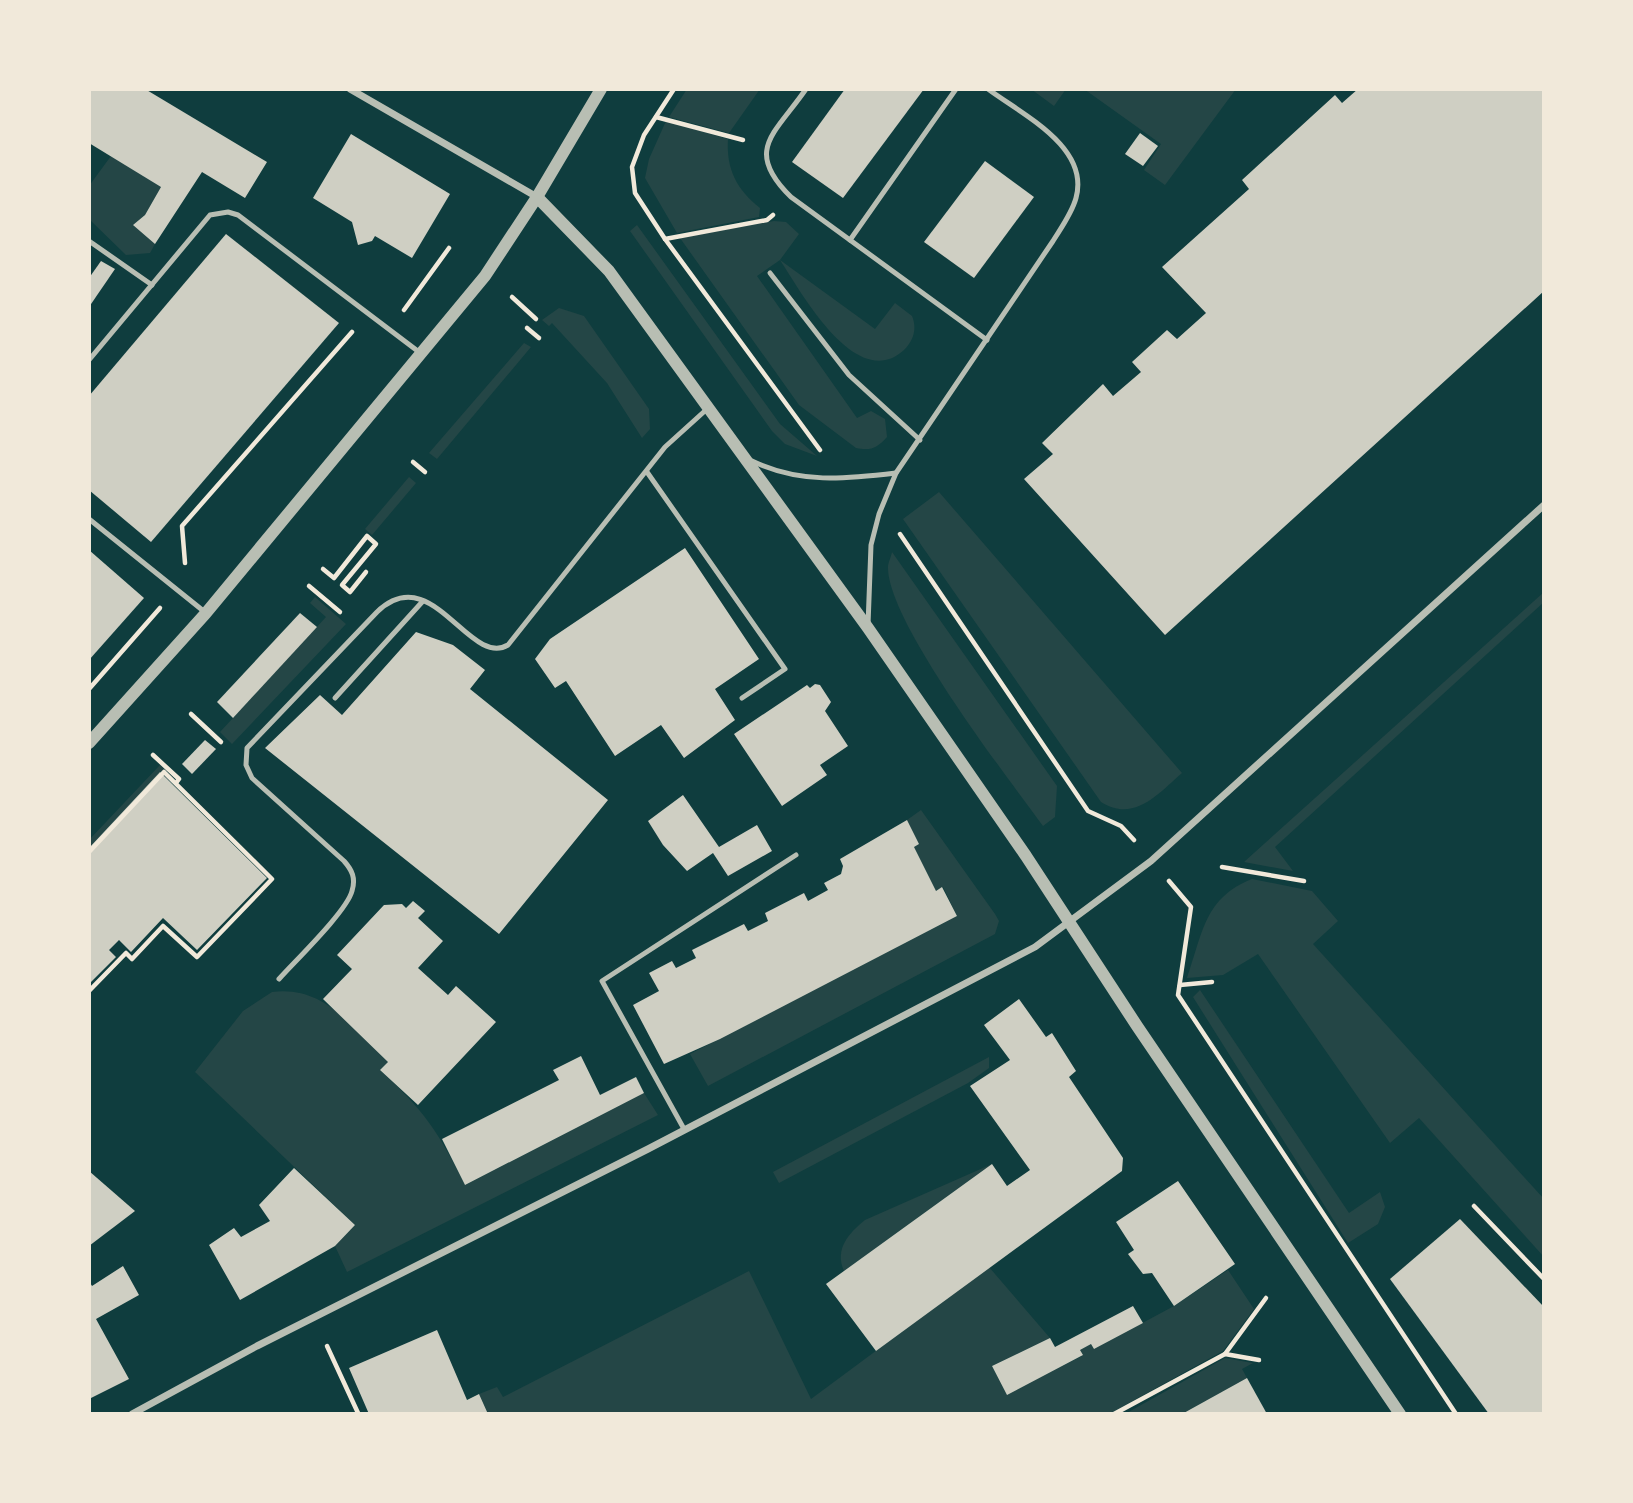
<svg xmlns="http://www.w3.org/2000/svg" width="1633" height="1503" font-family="'Fira Sans',sans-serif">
  <rect width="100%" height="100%" fill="#0f3d3e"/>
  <g fill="#244646">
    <polygon points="687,89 760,89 729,133 669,117"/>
    <polygon points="1031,89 1066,89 1054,106"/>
    <polygon points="1084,89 1236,89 1165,185 1144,170 1161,144"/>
    <path d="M 666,121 L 728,139 C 726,169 737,190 760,208 L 759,217 L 677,233 L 645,178 L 649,159 Z"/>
    <polygon points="111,156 161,187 145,215 134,225 155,244 150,253 126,255 89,219 89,186"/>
    <path d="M 774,221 L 786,222 L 799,234 L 780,260 L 875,329 L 895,303 L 912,316 C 917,328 914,340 904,350 C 856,394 800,290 780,260 L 757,276 L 857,418 L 871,411 L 885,419 L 887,437 C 877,448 871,451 856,448 L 799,405 L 680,238 Z"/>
    <polygon points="637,225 780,424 817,456 785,444 772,431 630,231"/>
    <polygon points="559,308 584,316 649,409 650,429 642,438 607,383 552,323 549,326 542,320"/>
    <polygon points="524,343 531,347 437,459 429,453"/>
    <polygon points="409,477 416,483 372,535 365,529"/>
    <path d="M 939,492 L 1182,773 C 1158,794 1134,823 1101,802 L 903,519 Z"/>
    <path d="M 892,552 L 1057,786 L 1055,817 L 1043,826 C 1008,778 887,621 888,567 C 888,563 891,557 892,552 Z"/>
    <polygon points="1544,592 1544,602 1275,847 1293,871 1244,862"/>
    <polygon points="315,597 346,624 232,744 220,732 326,617 310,603"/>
    <polygon points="160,765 165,770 160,772 89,848 89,840"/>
    <polygon points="921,810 995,914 999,921 995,934 708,1086 690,1054 957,916 943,887 936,891 914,847 919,844 907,820"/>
    <path d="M 1252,879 L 1312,891 L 1338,921 L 1313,944 L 1544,1199 L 1544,1257 L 1419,1118 L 1390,1143 L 1258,954 L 1223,975 L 1187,978 C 1203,933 1204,898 1252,879 Z"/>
    <polygon points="1200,990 1349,1213 1380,1192 1385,1207 1378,1224 1348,1243 1193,997"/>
    <path d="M 272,992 C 325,985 353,1028 388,1062 L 380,1070 C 424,1110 439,1133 465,1185 L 644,1093 L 658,1115 L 347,1272 L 335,1246 L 355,1225 L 195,1072 L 243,1011 Z"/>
    <polygon points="989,1057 989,1068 968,1083 779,1183 773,1172"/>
    <path d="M 992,1164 L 844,1271 C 834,1249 849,1233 865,1220 Z"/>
    <polygon points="989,1267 1050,1338 992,1366 1007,1394 1082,1356 1080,1350 1091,1344 1094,1349 1174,1306 1228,1270 1254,1309 1223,1351 1109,1414 488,1414 479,1394 497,1387 503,1397 749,1271 811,1399"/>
    <polygon points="1225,1358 1253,1363 1242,1369 1247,1378 1182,1414 1125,1414"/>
  </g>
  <g fill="#cfcfc3">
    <polygon points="89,89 145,89 267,162 245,198 202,172 155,244 133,225 145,215 161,187 89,143"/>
    <polygon points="845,89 924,89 843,198 792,162"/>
    <polygon points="1358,89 1544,89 1544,291 1165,635 1024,479 1053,454 1042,443 1103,384 1113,396 1141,372 1132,362 1167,330 1177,339 1206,313 1162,267 1249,189 1242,180 1335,95 1342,103"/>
    <polygon points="1140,133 1158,146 1143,166 1125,154"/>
    <polygon points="351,134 450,194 412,258 375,236 372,241 358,245 352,222 313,198"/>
    <polygon points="985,161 1034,197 974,278 924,242"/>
    <polygon points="226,234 339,323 151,542 89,490 89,396"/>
    <polygon points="101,261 115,269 89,307 89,278"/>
    <polygon points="685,548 759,659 715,689 735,720 684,758 661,725 615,756 566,681 555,688 535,659 550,639"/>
    <polygon points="89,550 144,598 89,660"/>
    <polygon points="300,613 317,627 233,718 217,702"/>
    <polygon points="416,632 453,645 485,670 470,689 608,800 499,934 265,748 320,695 342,715"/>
    <polygon points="815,684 820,685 831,702 825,711 848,746 820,765 827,775 782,806 734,734 807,685 810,688"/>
    <polygon points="205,740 216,749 192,774 182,764"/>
    <polygon points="160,772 267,878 197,950 163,918 131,952 119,940 109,950 116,957 89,984 89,848"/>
    <polygon points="683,795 719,847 757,825 772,851 728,876 713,853 687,871 663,845 648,821"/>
    <polygon points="907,820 919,844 914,847 936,891 942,887 957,916 720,1039 664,1064 633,1005 659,991 649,973 672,961 676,968 696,958 692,950 744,924 748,931 768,921 765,913 804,893 808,901 828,890 824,883 841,874 843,866 840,859"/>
    <polygon points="413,901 425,911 418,918 443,941 418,968 448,995 456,986 496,1022 418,1105 380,1070 388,1062 323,999 352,969 337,955 384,905 402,904 406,908"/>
    <polygon points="1019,999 1046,1037 1052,1033 1076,1071 1069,1077 1123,1158 1122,1171 876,1351 826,1284 992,1164 1007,1186 1030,1170 970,1086 1010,1060 984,1025"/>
    <polygon points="581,1056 600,1095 636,1077 644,1093 465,1185 442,1139 559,1080 553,1070"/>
    <polygon points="294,1168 355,1225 335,1246 240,1300 209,1245 234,1228 241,1237 270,1221 259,1205"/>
    <polygon points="89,1171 135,1211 89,1246"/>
    <polygon points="1178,1181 1235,1264 1174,1306 1152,1273 1143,1274 1128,1254 1134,1250 1116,1222"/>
    <polygon points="1460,1219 1544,1307 1544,1414 1489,1414 1390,1279"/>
    <polygon points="123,1266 139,1295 96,1319 129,1379 89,1399 89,1281 92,1286"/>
    <polygon points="1133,1306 1143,1323 1094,1349 1091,1344 1080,1350 1083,1355 1007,1395 992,1366 1050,1338 1055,1347"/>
    <polygon points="437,1330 467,1400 479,1394 488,1414 369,1414 349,1368"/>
    <polygon points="1247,1378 1267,1414 1182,1414"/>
  </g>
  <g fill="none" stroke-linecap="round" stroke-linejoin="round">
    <g stroke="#f1e9da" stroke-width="4.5">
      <polyline points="674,89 644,135 632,167 635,193 665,239 820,450"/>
      <polyline points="656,117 743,140"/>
      <polyline points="665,239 767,220 773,215"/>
      <polyline points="512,297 536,319"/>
      <polyline points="404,310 449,248"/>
      <polyline points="527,328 539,338"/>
      <polyline points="413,462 425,472"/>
      <polyline points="900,534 1088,811 1121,826 1134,840"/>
      <polyline points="185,563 182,526 352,332"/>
      <polyline points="323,569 334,578 367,536 376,544 342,585 350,592 366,572"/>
      <polyline points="309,586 340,612"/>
      <polyline points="89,689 160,608"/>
      <polyline points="191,714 221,742"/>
      <polyline points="153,755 179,779 176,783"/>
      <polyline points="89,852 164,772 272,879 197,957 163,926 132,959 126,953 89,991"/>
      <polyline points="1222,867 1304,881"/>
      <polyline points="1169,881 1191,907 1178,995 1456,1414"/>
      <polyline points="1180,985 1212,982"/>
      <polyline points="1474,1206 1544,1279"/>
      <polyline points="327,1346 358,1413"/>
      <polyline points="1225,1354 1259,1360"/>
      <polyline points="1114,1414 1225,1354 1266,1298"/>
    </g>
    <g stroke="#b8beb3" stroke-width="5">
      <path d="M 806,89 C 775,134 743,150 791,197 L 987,340"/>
      <polyline points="850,240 956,89"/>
      <polyline points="89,241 152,285"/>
      <polyline points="770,273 849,375 920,440"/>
      <polyline points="89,360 210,215 228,212 238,215 419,352"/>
      <path d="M 752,461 C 800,484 845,479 896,473"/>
      <polyline points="647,472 785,669 742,698"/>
      <polyline points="89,519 206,613"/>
      <path d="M 868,625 L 871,545 L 879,514 L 896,473 L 1053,241 C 1061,228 1072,213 1076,198 C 1090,147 1023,115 988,89"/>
      <polyline points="335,698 423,601"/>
      <path d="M 279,979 C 295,961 347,911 352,891 C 356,878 352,870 344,861 L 252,778 L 246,765 L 247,748 L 377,612 C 432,559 469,668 508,645 L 665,447 L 707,409"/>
      <polyline points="684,1129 602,981 796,855"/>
    </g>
    <g stroke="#b8beb3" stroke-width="7">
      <polyline points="350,89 537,197"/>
      <polyline points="132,1414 257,1346 648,1149 1035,947 1151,861 1544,505"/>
    </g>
    <g stroke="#b8beb3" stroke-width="12">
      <polyline points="537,197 609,271 868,628 1026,856 1137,1026 1400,1414"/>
      <polyline points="89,743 206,613 485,276 537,197 601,89"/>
    </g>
  </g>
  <rect width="1633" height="1503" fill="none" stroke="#f1e9da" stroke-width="182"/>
</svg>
